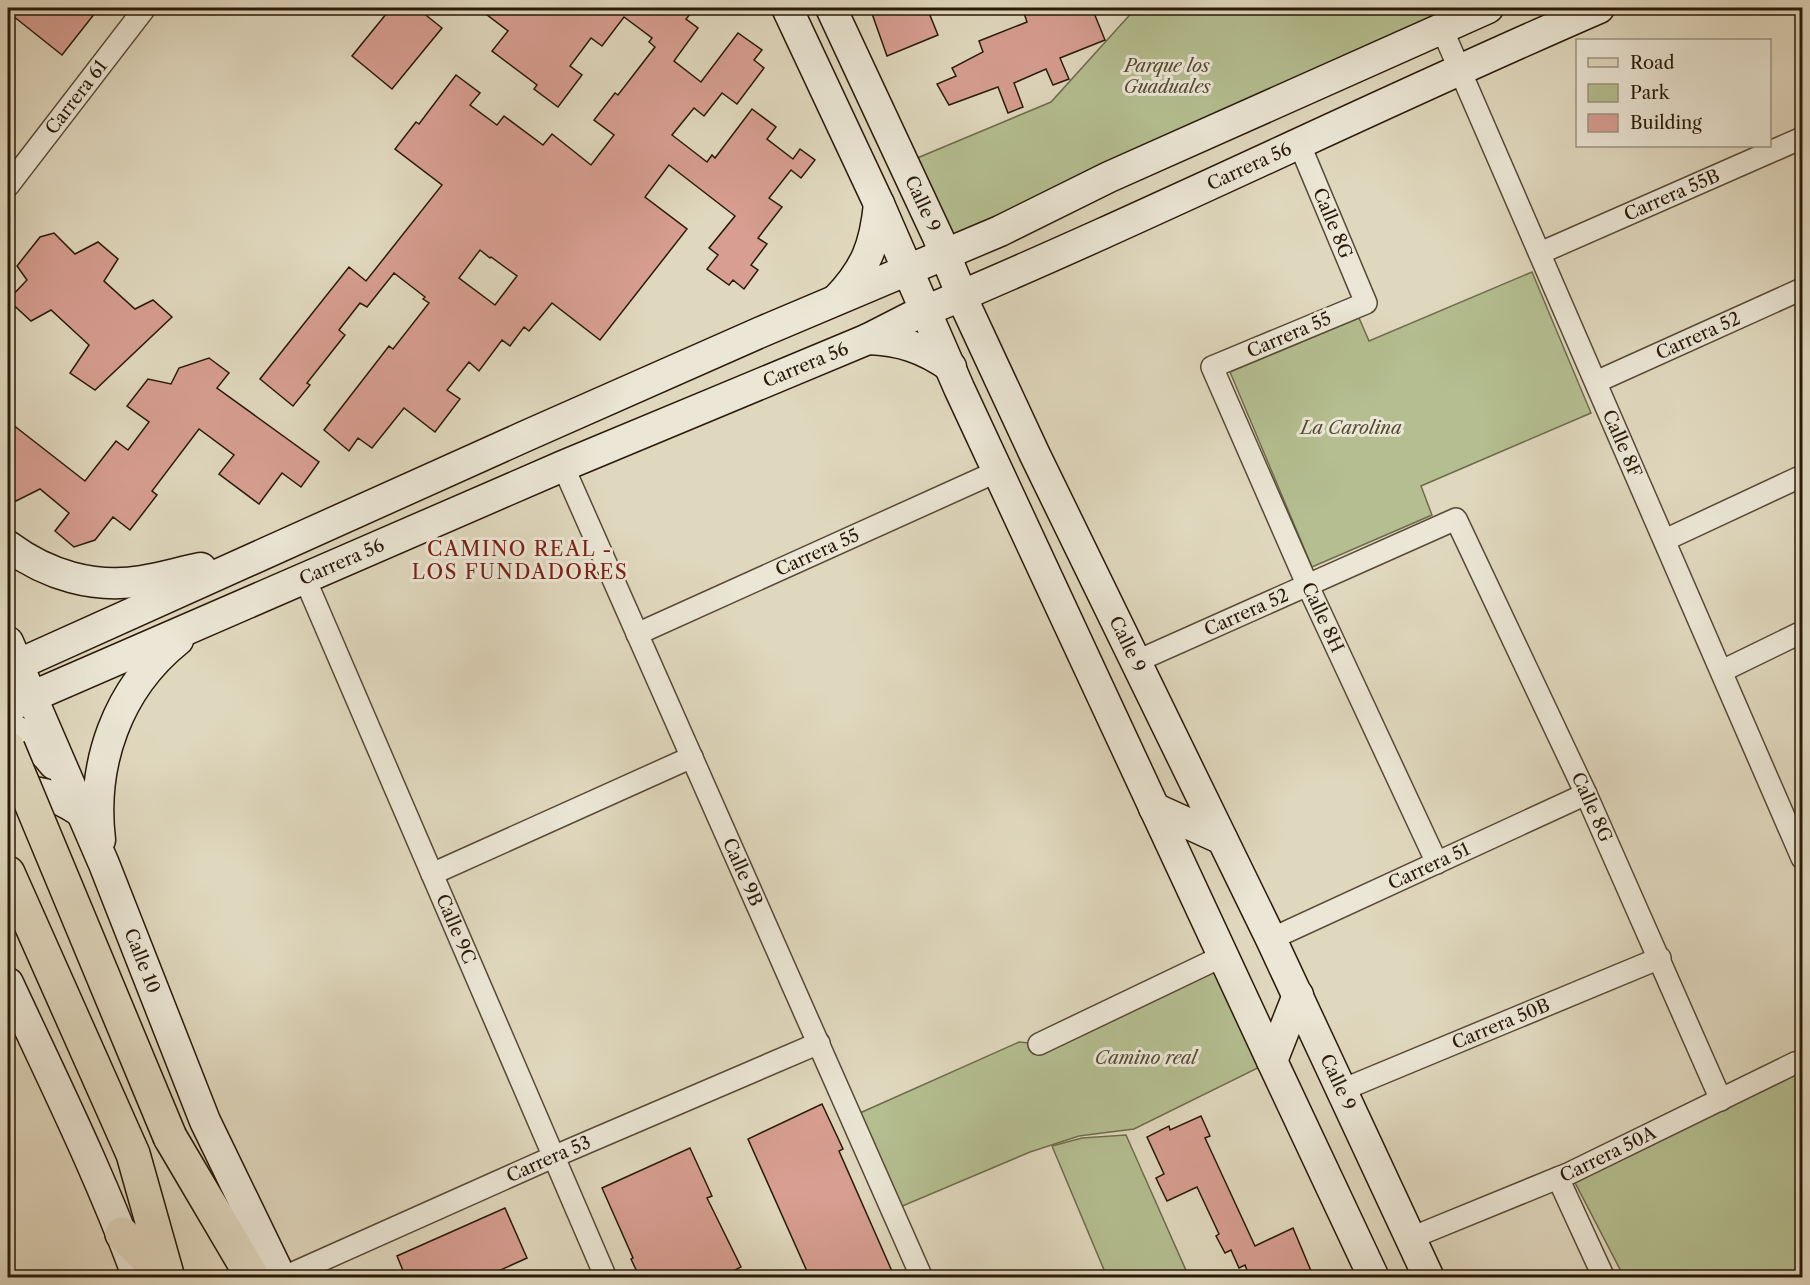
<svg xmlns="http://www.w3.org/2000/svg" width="1810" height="1285" font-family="'Libre Caslon Text',serif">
  <rect width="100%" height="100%" fill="#e0d8be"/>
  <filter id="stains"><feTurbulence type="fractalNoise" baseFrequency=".00333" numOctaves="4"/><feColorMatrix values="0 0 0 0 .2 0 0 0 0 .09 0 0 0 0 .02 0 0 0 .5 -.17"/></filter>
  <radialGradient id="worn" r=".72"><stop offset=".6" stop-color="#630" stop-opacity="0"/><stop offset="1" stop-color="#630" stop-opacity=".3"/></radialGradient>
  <g fill="#b4be90" stroke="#6e6c4c" stroke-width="1.5">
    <polygon points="1136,8 1460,8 945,255 903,164 1051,102"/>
    <polygon points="1532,272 1591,413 1421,486 1432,515 1312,567 1230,372 1359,318 1369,341"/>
    <polygon points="1223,956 1272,1061 1134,1129 1079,1136 1030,1152 893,1210 851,1117 1019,1042 1040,1044"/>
    <polygon points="1802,1062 1802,1277 1624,1277 1570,1173"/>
    <polygon points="1126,1135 1189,1277 1107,1277 1052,1146 1082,1138"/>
  </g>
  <g fill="#d79e91" stroke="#291a09" stroke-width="1.5" fill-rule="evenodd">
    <polygon points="8,8 99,8 62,55 8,12"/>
    <polygon points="391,8 417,8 442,28 392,89 352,56"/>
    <path d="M 478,8 L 695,8 L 686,19 L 698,28 L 674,61 L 701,82 L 738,33 L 762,50 L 754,60 L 764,68 L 737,104 L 722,93 L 704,116 L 694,108 L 672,135 L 707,162 L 712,155 L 715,158 L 752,109 L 776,127 L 767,139 L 793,159 L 800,149 L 815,160 L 801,178 L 791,170 L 769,198 L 782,207 L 758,238 L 767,244 L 751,265 L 758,270 L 744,289 L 733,280 L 729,285 L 707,269 L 718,255 L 709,248 L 735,216 L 669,165 L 645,197 L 687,229 L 600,340 L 552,303 L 529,331 L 524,327 L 510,346 L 502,340 L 479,371 L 469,362 L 447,390 L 460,399 L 435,432 L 404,408 L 372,448 L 358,438 L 349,451 L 324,430 L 389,346 L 393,349 L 429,303 L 423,299 L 425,297 L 394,273 L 367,307 L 360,303 L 339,330 L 345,335 L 307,383 L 310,385 L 293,406 L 260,379 L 349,267 L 366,281 L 442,185 L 395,149 L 416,122 L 419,124 L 456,75 L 480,93 L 470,105 L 497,125 L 504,116 L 543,145 L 552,134 L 591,165 L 614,135 L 594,120 L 615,93 L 618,95 L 655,47 L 649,42 L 652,38 L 624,17 L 602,46 L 591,38 L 570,66 L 582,75 L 558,107 L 534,89 L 537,85 L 492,51 L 508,31 ZM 480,250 L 490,258 L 491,257 L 517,276 L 495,305 L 459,278 Z"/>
    <polygon points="870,8 927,8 938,35 887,56"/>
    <polygon points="1039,8 1092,8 1105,40 1060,58 1069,79 1053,85 1046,69 1014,83 1023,107 1008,113 998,87 949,105 937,84 956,76 952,68 983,52 979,41 1027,22 1024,13"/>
    <polygon points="54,233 75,254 98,242 118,259 104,281 135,309 153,300 172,317 95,390 70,373 89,345 51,310 31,321 8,300 27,280 17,266 40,237"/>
    <polygon points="209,358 229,373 217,388 319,462 301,487 282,473 259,504 219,474 234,455 199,429 152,491 157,495 130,530 113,517 95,540 74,547 55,531 69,513 40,489 8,505 8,421 85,481 116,441 128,450 149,422 127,406 148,379 171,384 179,368"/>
    <polygon points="822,1104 843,1149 839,1151 895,1278 810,1278 748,1139"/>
    <polygon points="1201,1116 1210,1136 1205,1138 1255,1246 1293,1228 1314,1278 1250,1278 1245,1265 1239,1268 1231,1250 1225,1253 1216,1236 1219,1234 1197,1187 1167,1201 1156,1178 1164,1174 1147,1137 1169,1126 1170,1130"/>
    <polygon points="690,1148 712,1196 707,1198 741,1267 720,1278 640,1278 631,1259 633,1258 602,1188"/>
    <polygon points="505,1208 527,1258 483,1278 406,1278 397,1256"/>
  </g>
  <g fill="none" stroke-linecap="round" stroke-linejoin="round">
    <defs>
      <g id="street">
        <path id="s1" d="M 1442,29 L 1802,858"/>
        <path id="s2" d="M 1299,143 L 1366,303 L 1212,367 L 1307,584 L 1437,863"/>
        <path id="s3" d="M 8,186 L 145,8"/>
        <path id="s4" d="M 1540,253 L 1802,138"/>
        <path id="s5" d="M 1596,382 L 1802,289"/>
        <path id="s6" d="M 563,466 L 922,1278"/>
        <polyline points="1665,540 1802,476"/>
        <path id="s7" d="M 305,579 L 606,1278"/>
        <path id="s8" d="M 637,634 L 998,471"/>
        <path id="s9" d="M 1135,662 L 1456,519 L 1586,794 L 1721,1100"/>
        <polyline points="1722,671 1802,632"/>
        <polyline points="432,874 692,757"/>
        <path id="s10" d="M 1271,939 L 1586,794"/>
        <polyline points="1039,1044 1223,956"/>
        <path id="s11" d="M 1342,1090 L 1660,958"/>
        <polyline points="1558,1178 1604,1278"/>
        <path id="s12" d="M 1411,1238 L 1570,1173 L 1795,1063 L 1802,1062"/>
        <path id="s13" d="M 282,1278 L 553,1157 L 819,1043"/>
      </g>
      <g id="secondary">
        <polyline points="787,8 879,204 959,388 1272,1061 1374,1278"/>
        <path id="s14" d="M 831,8 L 938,237 L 968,311 L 1035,455 L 1271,939 L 1429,1278"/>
        <path d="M 837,299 C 866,269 875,245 879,204"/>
        <path d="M 868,339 C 900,340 924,348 951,367"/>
        <path d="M 8,546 C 47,575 94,589 142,581 C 162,578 181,572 201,568"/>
        <path id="s15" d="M 8,642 L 104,864 L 205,1121 L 281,1278"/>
        <polyline points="8,669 528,435 761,332 1000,231 1109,177 1488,8"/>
        <path id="s16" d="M 8,707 L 563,466 L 868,339 L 911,317 C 1143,220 1368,108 1599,8"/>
        <path d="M 8,726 C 25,736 42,748 54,764"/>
        <path d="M 8,797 C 34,785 58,797 80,811"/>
        <polyline points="1154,808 1222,839"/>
        <path d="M 100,840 C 91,764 117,689 178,640"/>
        <path d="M 8,983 C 53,1080 101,1176 138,1278"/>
        <polyline points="1272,1061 1298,995"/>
      </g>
      <g id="primary">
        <polyline points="8,873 133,1154 168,1278"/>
        <polyline points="170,1137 253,1278"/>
        <polyline points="122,1234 167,1278"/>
      </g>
    </defs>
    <use href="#street" stroke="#574a36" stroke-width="24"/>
    <use href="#secondary" stroke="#291a09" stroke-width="33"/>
    <use href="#primary" stroke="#291a09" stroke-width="36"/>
    <use href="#street" stroke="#ebe6d5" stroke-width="21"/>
    <use href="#secondary" stroke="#ebe6d5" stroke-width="30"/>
    <use href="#primary" stroke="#e0d8be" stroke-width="33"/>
    <defs>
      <polyline id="primary-bridge" points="8,748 170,1137"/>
    </defs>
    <use href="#primary-bridge" stroke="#291a09" stroke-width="36" stroke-linecap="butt"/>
    <use href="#primary-bridge" stroke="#e0d8be" stroke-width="33"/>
  </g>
  <g text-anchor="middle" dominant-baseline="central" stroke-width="6" stroke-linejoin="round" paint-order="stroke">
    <g font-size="18" font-style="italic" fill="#534b32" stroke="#ebe6d5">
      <text x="1167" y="66">Parque los<tspan x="1167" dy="21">Guaduales</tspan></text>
      <text x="1351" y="428">La Carolina</text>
      <text x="1146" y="1058">Camino real</text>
    </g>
    <g font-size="18" fill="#291a09" stroke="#ebe6d5">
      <text stroke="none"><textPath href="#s3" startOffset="112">Carrera 61</textPath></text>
      <text stroke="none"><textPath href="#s16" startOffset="1354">Carrera 56</textPath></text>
      <text stroke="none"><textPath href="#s4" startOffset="144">Carrera 55B</textPath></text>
      <text stroke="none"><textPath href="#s14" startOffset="216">Calle 9</textPath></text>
      <text stroke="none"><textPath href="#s2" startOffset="87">Calle 8G</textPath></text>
      <text transform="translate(1289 335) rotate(-23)">Carrera 55</text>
      <text stroke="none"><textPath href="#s5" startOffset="112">Carrera 52</textPath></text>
      <text stroke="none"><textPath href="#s16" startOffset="868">Carrera 56</textPath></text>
      <text stroke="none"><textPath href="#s1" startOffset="452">Calle 8F</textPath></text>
      <text stroke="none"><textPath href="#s8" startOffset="198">Carrera 55</textPath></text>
      <text stroke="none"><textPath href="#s16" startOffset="364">Carrera 56</textPath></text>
      <text stroke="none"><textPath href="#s9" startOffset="122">Carrera 52</textPath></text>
      <text stroke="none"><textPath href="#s2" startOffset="614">Calle 8H</textPath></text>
      <text stroke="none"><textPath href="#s14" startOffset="702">Calle 9</textPath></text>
      <text stroke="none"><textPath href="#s9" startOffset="670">Calle 8G</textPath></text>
      <text stroke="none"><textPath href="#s10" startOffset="174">Carrera 51</textPath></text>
      <text stroke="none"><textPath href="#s6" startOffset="444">Calle 9B</textPath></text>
      <text stroke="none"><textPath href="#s7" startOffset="381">Calle 9C</textPath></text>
      <text stroke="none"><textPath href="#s15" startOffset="346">Calle 10</textPath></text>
      <text stroke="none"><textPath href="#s11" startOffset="172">Carrera 50B</textPath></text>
      <text stroke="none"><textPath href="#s14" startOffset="1188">Calle 9</textPath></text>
      <text stroke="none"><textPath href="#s12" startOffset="214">Carrera 50A</textPath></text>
      <text stroke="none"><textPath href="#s13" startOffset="292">Carrera 53</textPath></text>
    </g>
    <g font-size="20" letter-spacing="1.5" fill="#7a1f14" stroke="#ebe6d5">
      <text x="520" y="549">CAMINO REAL -<tspan x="520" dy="23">LOS FUNDADORES</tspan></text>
    </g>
  </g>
  <rect width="1810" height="1285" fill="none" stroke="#e0d8be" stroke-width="30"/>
  <rect x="9" y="9" width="1792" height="1267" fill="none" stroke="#291a09" stroke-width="3"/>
  <rect x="15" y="15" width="1780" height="1255" fill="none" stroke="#291a09" stroke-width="1.5"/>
  <rect x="1576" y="39" width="195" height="108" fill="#ebe6d5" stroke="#9d9483" stroke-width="1.5"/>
  <rect x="1588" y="58" width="30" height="9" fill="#e0d8be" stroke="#9d9483" stroke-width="1.5"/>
  <text x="1630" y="69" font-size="18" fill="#291a09">Road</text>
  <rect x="1588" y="84" width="30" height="18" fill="#b4be90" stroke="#9d9483" stroke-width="1.5"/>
  <text x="1630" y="99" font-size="18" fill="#291a09">Park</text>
  <rect x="1588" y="114" width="30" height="18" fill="#d79e91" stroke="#9d9483" stroke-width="1.5"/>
  <text x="1630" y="129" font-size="18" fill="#291a09">Building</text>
  <rect width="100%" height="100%" filter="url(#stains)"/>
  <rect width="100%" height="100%" fill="url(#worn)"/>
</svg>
